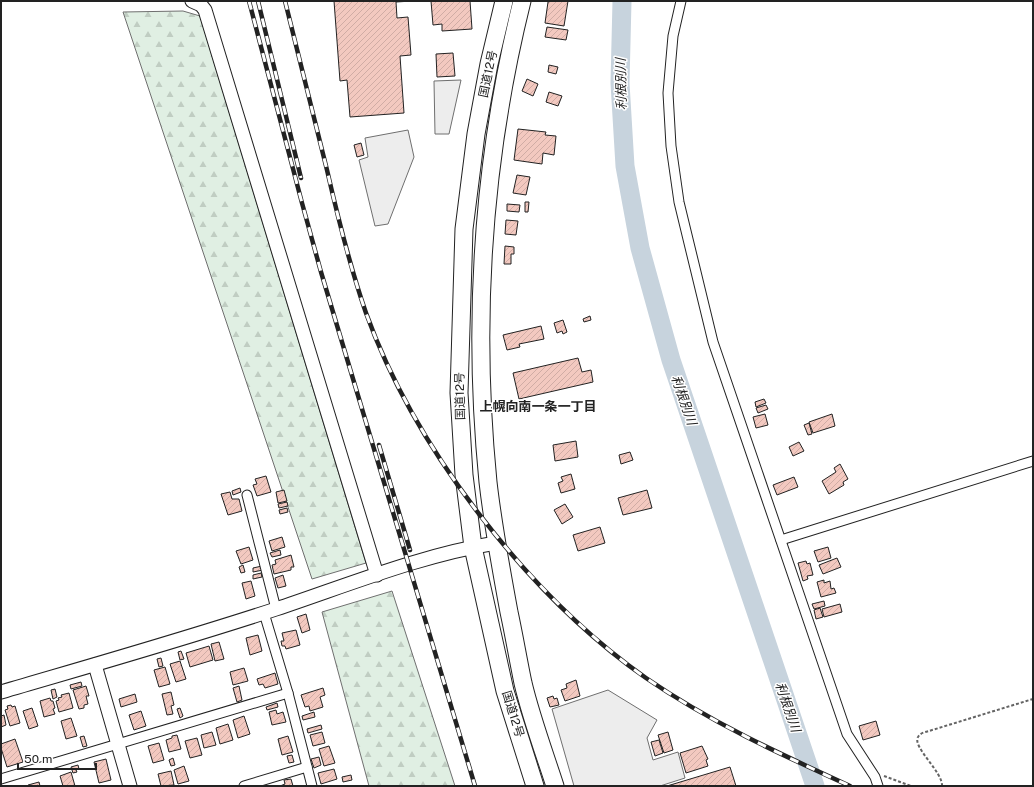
<svg xmlns="http://www.w3.org/2000/svg" width="1034" height="787" font-family="'Public Sans','Noto Sans JP',sans-serif">
  <defs>
    <pattern id="forest-firs" width="22" height="20" patternUnits="userSpaceOnUse"><rect width="22" height="20" fill="#e0efe3"/><path d="M5 1l3.5 6h-7zM16 11l3.5 6h-7z" fill="#c0cdc2"/></pattern>
    <pattern id="building-hatch" width="6" height="6" patternUnits="userSpaceOnUse"><rect width="6" height="6" fill="#f3c9c0"/><path d="M-1 1l2-2M0 6l6-6M5 7l2-2" fill="none" stroke="#d0aca5"/></pattern>
  </defs>
  <rect width="100%" height="100%" fill="#fff"/>
  <g fill="url(#forest-firs)" stroke="#6f6f6f">
    <polygon points="183,11 200,16 366,563 312,579 123,12"/>
    <polygon points="392,591 455,786 369,786 322,612"/>
  </g>
  <g fill="#ededed" stroke="#6f6f6f">
    <polygon points="461,80 449,134 435,134 434,81"/>
    <polygon points="408,130 414,157 388,224 375,226 359,160 368,157 365,138"/>
    <polygon points="608,690 657,720 647,738 653,760 678,752 685,778 660,786 574,786 552,709"/>
  </g>
  <g fill="none" stroke-linecap="round" stroke-linejoin="round">
    <polyline stroke="#c7d3dd" stroke-width="19" points="622,1 620,83 625,166 640,248 671,360 815,786"/>
  </g>
  <g fill="url(#building-hatch)" stroke="#222">
    <polygon points="334,1 412,1 396,2 397,18 408,17 411,55 400,56 404,113 350,117 347,80 340,81"/>
    <polygon points="431,1 470,1 472,29 442,31 442,24 433,25"/>
    <polygon points="551,1 568,1 564,26 545,23 548,2"/>
    <polygon points="547,27 568,30 566,40 545,37"/>
    <polygon points="453,53 455,76 437,77 436,54"/>
    <polygon points="549,65 558,67 556,74 548,72"/>
    <polygon points="527,79 538,84 533,96 522,91"/>
    <polygon points="549,92 562,96 558,106 546,102"/>
    <polygon points="518,129 546,132 545,135 556,136 554,155 543,153 542,164 514,160"/>
    <polygon points="361,143 364,155 357,157 354,145"/>
    <polygon points="517,175 530,177 526,195 513,193"/>
    <polygon points="525,202 529,202 528,212 525,212"/>
    <polygon points="507,204 520,205 519,212 507,211"/>
    <polygon points="506,220 518,221 516,235 505,234"/>
    <polygon points="505,246 514,247 514,254 511,254 511,264 504,264"/>
    <polygon points="590,316 591,320 584,322 583,319"/>
    <polygon points="563,320 567,332 563,334 562,331 557,333 554,323"/>
    <polygon points="541,326 544,339 519,344 520,347 507,350 503,335"/>
    <polygon points="578,358 582,372 591,370 593,382 519,399 513,373"/>
    <polygon points="764,399 766,403 756,407 755,402"/>
    <polygon points="766,405 768,409 758,413 756,408"/>
    <polygon points="765,414 768,425 756,428 753,417"/>
    <polygon points="832,414 835,426 813,433 809,422"/>
    <polygon points="809,423 812,434 808,435 804,425"/>
    <polygon points="576,441 578,457 555,461 553,445"/>
    <polygon points="799,442 804,451 793,456 789,447"/>
    <polygon points="630,452 633,460 621,464 619,455"/>
    <polygon points="840,464 848,479 843,482 844,485 829,494 822,481 836,472 834,468"/>
    <polygon points="571,474 575,489 561,493 558,483 563,481 561,477"/>
    <polygon points="266,476 271,492 257,496 253,485 257,484 255,479"/>
    <polygon points="794,477 798,487 777,495 773,485"/>
    <polygon points="240,488 241,492 233,495 232,491"/>
    <polygon points="284,490 287,501 278,503 276,492"/>
    <polygon points="647,490 652,508 623,515 618,498"/>
    <polygon points="230,492 232,499 239,499 242,511 228,515 221,494"/>
    <polygon points="287,502 288,506 279,508 278,504"/>
    <polygon points="565,504 573,517 562,524 554,510"/>
    <polygon points="287,508 288,512 280,514 279,510"/>
    <polygon points="600,527 605,543 578,551 573,535"/>
    <polygon points="282,537 285,547 272,551 269,541"/>
    <polygon points="249,547 253,560 241,564 236,551"/>
    <polygon points="828,547 831,558 818,562 814,551"/>
    <polygon points="280,550 281,555 272,557 270,553"/>
    <polygon points="291,555 294,567 291,567 291,570 274,574 272,565 276,564 275,560"/>
    <polygon points="837,558 841,567 823,574 819,565"/>
    <polygon points="806,561 807,564 810,563 813,575 807,576 808,579 803,581 798,563"/>
    <polygon points="243,565 245,572 241,573 239,567"/>
    <polygon points="262,566 263,570 253,572 253,568"/>
    <polygon points="261,573 262,577 253,579 253,575"/>
    <polygon points="283,575 286,586 278,588 275,578"/>
    <polygon points="824,580 824,583 830,581 831,589 834,588 836,593 821,597 817,582"/>
    <polygon points="251,581 255,596 246,599 242,583"/>
    <polygon points="824,601 825,606 814,609 812,604"/>
    <polygon points="840,604 842,612 824,617 822,609"/>
    <polygon points="820,608 823,617 816,619 814,610"/>
    <polygon points="306,614 310,630 302,633 297,617"/>
    <polygon points="296,630 300,645 286,649 285,646 282,646 281,641 284,641 282,633"/>
    <polygon points="258,635 262,651 250,655 246,638"/>
    <polygon points="219,642 224,659 215,661 211,644"/>
    <polygon points="209,646 213,660 190,667 186,653"/>
    <polygon points="181,651 184,659 180,660 178,652"/>
    <polygon points="161,658 163,666 159,667 157,659"/>
    <polygon points="180,661 186,679 176,682 170,664"/>
    <polygon points="165,667 170,684 159,687 154,670"/>
    <polygon points="244,668 248,681 233,685 230,672"/>
    <polygon points="275,673 278,684 265,688 263,684 259,685 257,679"/>
    <polygon points="576,680 580,696 565,701 561,690 567,688 566,684"/>
    <polygon points="81,682 82,686 71,689 70,685"/>
    <polygon points="86,686 89,696 86,696 88,704 84,705 84,708 79,709 73,690"/>
    <polygon points="239,686 242,700 237,702 233,688"/>
    <polygon points="323,688 325,695 320,697 323,707 310,711 309,706 305,707 301,695"/>
    <polygon points="55,689 57,697 53,699 51,690"/>
    <polygon points="171,692 174,705 171,706 173,714 167,715 162,694"/>
    <polygon points="69,693 73,708 59,712 56,701 59,700 58,698 62,697 61,695"/>
    <polygon points="135,694 137,702 121,707 119,699"/>
    <polygon points="553,696 554,699 557,698 559,705 550,707 547,698"/>
    <polygon points="50,698 51,701 53,701 55,708 53,709 55,714 44,717 40,701"/>
    <polygon points="277,703 278,707 267,710 266,707"/>
    <polygon points="11,705 12,707 15,706 20,723 10,726 5,710 8,709 7,706"/>
    <polygon points="32,708 38,726 29,729 23,711"/>
    <polygon points="180,708 183,716 180,718 177,709"/>
    <polygon points="276,710 277,714 283,712 286,722 272,725 269,712"/>
    <polygon points="141,711 146,726 134,730 129,715"/>
    <polygon points="314,712 315,717 303,720 302,716"/>
    <polygon points="4,715 6,725 1,727 1,716"/>
    <polygon points="244,716 250,734 238,738 233,720"/>
    <polygon points="71,718 77,736 66,739 61,721"/>
    <polygon points="876,721 880,735 863,740 859,726"/>
    <polygon points="228,724 233,740 220,744 216,728"/>
    <polygon points="321,725 322,729 308,733 307,729"/>
    <polygon points="212,732 216,745 204,748 201,735"/>
    <polygon points="322,732 325,743 313,746 310,735"/>
    <polygon points="668,732 673,750 664,753 658,735"/>
    <polygon points="177,735 181,749 169,752 166,740 172,738 172,736"/>
    <polygon points="84,736 87,746 83,747 80,737"/>
    <polygon points="288,736 293,752 282,755 278,739"/>
    <polygon points="197,738 202,755 190,758 185,741"/>
    <polygon points="15,739 23,762 7,767 1,748 1,744"/>
    <polygon points="659,740 663,753 655,756 651,742"/>
    <polygon points="159,743 164,760 153,763 148,746"/>
    <polygon points="329,746 335,763 324,766 319,749"/>
    <polygon points="702,746 708,759 706,760 708,766 686,773 680,753"/>
    <polygon points="292,755 294,762 289,763 287,756"/>
    <polygon points="319,757 321,765 314,768 311,759"/>
    <polygon points="173,758 175,765 171,766 169,760"/>
    <polygon points="106,759 111,780 99,783 94,762"/>
    <polygon points="78,765 79,769 76,770 77,772 73,773 71,767"/>
    <polygon points="184,766 189,781 178,784 174,770"/>
    <polygon points="730,767 736,786 667,786"/>
    <polygon points="334,769 337,779 321,784 318,773"/>
    <polygon points="171,771 174,785 161,786 158,774"/>
    <polygon points="71,772 75,786 63,786 60,776"/>
    <polygon points="351,775 352,780 343,782 342,777"/>
    <polygon points="291,779 293,786 280,786 285,784 284,780"/>
    <polygon points="39,782 40,786 28,786 28,785"/>
  </g>
  <g fill="none" stroke-linecap="round" stroke-linejoin="round">
    <defs>
      <g id="street">
        <polyline points="681,1 673,36 668,93 671,146 679,202 713,342 847,734 875,777 878,786"/>
        <polyline points="247,495 276,609"/>
        <polyline points="781,540 1033,461"/>
        <polyline points="264,613 288,693 312,786"/>
        <polyline points="1,779 288,693"/>
        <polyline points="244,786 307,767"/>
      </g>
      <g id="secondary">
        <polyline points="192,1 201,5 205,10 377,575"/>
        <polyline points="95,665 130,786"/>
        <path d="M 1,692 C 93,665 185,639 276,609 C 348,585 421,555 496,543"/>
      </g>
      <g id="highway">
        <polyline points="504,1 489,64 476,134 464,229 459,393 464,475 473,547 505,691 535,786"/>
        <path d="M 522,1 C 483,158 472,321 488,482 C 493,526 501,569 509,612 C 514,635 518,659 523,683 C 531,717 544,752 555,786"/>
      </g>
    </defs>
    <use href="#street" stroke="#222" stroke-width="11"/>
    <use href="#secondary" stroke="#222" stroke-width="15"/>
    <use href="#highway" stroke="#222" stroke-width="19"/>
    <g stroke="#646464" stroke-width="2" stroke-dasharray="3 2" stroke-linecap="butt">
      <polyline points="884,776 911,786"/>
      <path d="M 942,786 C 943,772 912,747 918,737 C 920,733 925,732 929,731 L 1033,699"/>
    </g>
    <use href="#street" stroke="#fff" stroke-width="9"/>
    <use href="#secondary" stroke="#fff" stroke-width="13"/>
    <use href="#highway" stroke="#fff" stroke-width="17"/>
    <defs>
      <g id="rail">
        <polyline points="249,1 302,203 321,272 475,786"/>
        <polyline points="258,1 301,178"/>
        <path d="M 285,1 C 299,57 313,114 327,170 C 338,218 350,267 366,313 C 415,449 528,595 646,678 C 710,722 780,754 850,786"/>
        <polyline points="379,445 410,550"/>
      </g>
    </defs>
    <use href="#rail" stroke="#222" stroke-width="4.5"/>
    <use href="#rail" stroke="#fff" stroke-width="3" stroke-dasharray="9" stroke-linecap="butt"/>
  </g>
  <g text-anchor="middle" dominant-baseline="central" stroke-width="3" stroke-linejoin="round" paint-order="stroke">
    <g font-size="12" fill="#222" stroke="#fff">
      <text transform="translate(488 74) rotate(-78)">国道12号</text>
      <text transform="translate(460 396) rotate(-91)">国道12号</text>
      <text transform="translate(513 714) rotate(73)">国道12号</text>
    </g>
    <g font-size="13" font-style="italic" fill="#222" stroke="#fff">
      <text transform="translate(621 84) rotate(-91)">利根別川</text>
      <text transform="translate(684 400) rotate(71)">利根別川</text>
      <text transform="translate(788 707) rotate(71)">利根別川</text>
    </g>
    <g font-size="13" font-weight="bold" fill="#222" stroke="#fff">
      <text x="538" y="406">上幌向南一条一丁目</text>
    </g>
  </g>
  <rect width="1034" height="787" fill="none" stroke="#222222" stroke-width="4"/>
  <path d="M18 763v6h78v-6" fill="none" stroke="#222222" stroke-width="2"/>
  <text x="24" y="763" font-size="12" fill="#222222" stroke="#ffffff" stroke-width="3" paint-order="stroke">50 m</text>
</svg>
